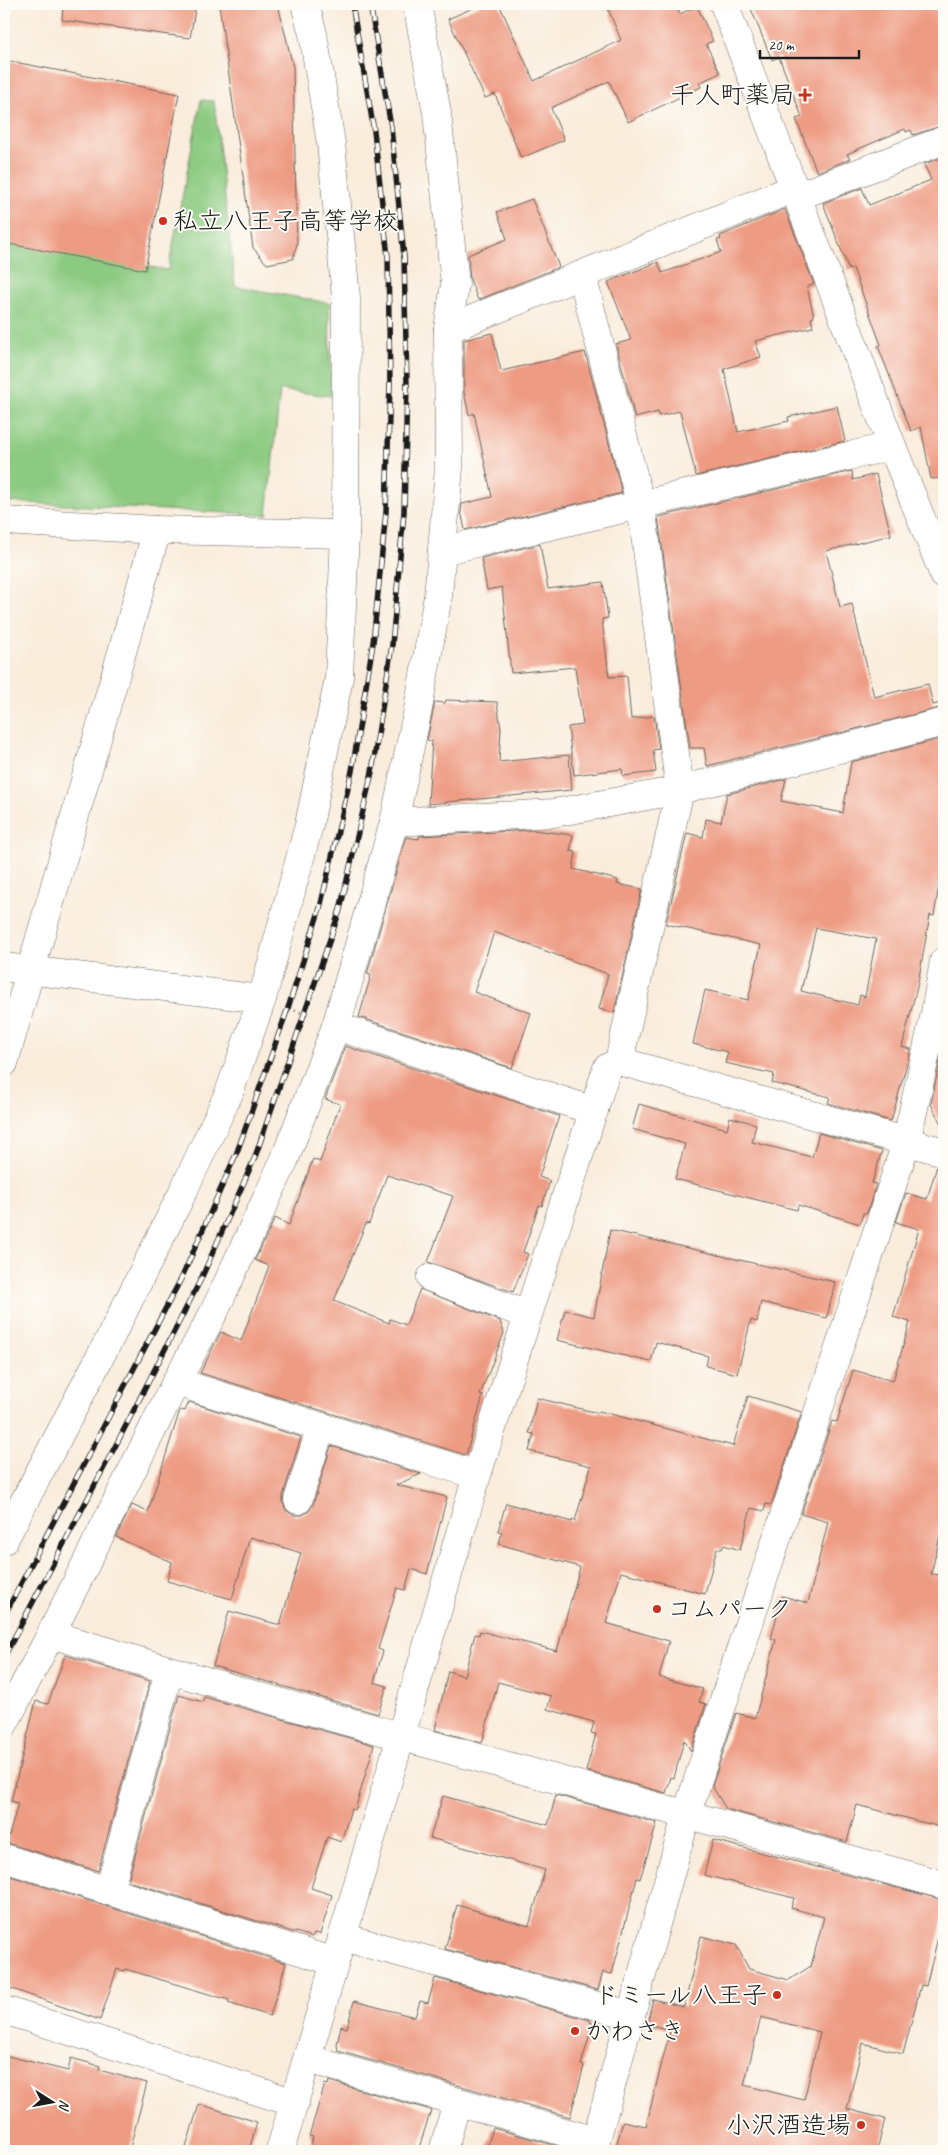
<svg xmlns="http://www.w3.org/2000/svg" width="948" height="2155" font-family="Caveat,'Klee One',sans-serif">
  <rect width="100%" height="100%" fill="#fdfcf7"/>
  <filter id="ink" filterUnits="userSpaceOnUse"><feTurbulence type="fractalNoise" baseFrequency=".02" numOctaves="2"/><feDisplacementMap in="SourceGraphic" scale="10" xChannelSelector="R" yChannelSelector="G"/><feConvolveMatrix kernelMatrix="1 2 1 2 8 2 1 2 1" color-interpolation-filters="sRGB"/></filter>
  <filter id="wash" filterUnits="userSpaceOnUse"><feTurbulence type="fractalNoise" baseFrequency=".0096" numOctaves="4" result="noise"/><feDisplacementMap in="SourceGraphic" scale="20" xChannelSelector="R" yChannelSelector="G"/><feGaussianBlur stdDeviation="1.12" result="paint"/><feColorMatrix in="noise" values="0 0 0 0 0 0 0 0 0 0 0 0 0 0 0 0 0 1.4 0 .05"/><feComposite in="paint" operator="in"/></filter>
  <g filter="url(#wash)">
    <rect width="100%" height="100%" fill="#f9ecdb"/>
    <polygon fill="#8cca81" stroke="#54734e" points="201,100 214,101 235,286 329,303 331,396 280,390 267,515 4,502 4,242 168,270"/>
    <g id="blocks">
      <g fill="#ee9b83" fill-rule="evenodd">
        <polygon points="63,4 196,4 190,38 62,20"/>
        <polygon points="219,4 278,4 293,67 297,244 293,259 267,264 253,248"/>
        <polygon points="482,4 499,4 534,81 621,40 606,4 675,4 680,14 697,6 713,41 706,44 720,73 699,83 701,87 628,122 609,81 551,108 564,140 521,158 495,94 485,98 448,19"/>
        <polygon points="749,4 944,4 944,125 913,135 911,130 906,132 905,129 847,154 850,159 817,172 796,119 802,117 779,57 772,60"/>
        <polygon points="4,60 179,94 145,270 4,243"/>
        <polygon points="944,157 944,478 931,479 921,427 911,431 878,346 881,345 853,268 849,270 823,203 862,188 869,205 931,180 924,164"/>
        <polygon points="532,199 559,267 478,300 470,279 468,255 507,239 497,212"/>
        <polygon points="785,209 814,284 807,287 814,317 811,318 813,327 755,341 761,357 724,369 738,432 789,421 788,417 837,406 845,441 696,476 680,411 659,416 658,412 635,418 616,344 631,340 608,282 658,262 662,273 721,252 717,240 721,239 720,236"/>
        <polygon points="492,333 501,371 585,352 622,493 465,530 461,511 462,504 492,497 474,413 469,415 464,392 464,340"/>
        <polygon points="852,471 853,480 876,474 891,535 826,551 840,607 852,604 874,697 928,684 933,705 944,702 944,707 707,766 704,748 690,748 658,517"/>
        <polygon points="540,544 548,589 603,582 608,618 602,619 609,677 627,676 631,719 654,716 659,749 653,750 656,772 623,776 622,769 574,775 568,727 583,725 575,667 511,673 502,587 487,590 481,558"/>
        <polygon points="446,700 497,702 501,729 499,762 569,755 572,790 428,804 432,741 427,740 435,702 445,703"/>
        <path d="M 944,738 L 944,844 L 942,866 L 934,916 L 930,915 L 918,983 L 902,1047 L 911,1049 L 891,1121 L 828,1103 L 830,1097 L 772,1083 L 774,1074 L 725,1063 L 728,1052 L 693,1044 L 705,990 L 748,1000 L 761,945 L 666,924 L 687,833 L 703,837 L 706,819 L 721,822 L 727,794 L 786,779 L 781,801 L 843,813 L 851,762 ZM 816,928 L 876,939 L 865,997 L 860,995 L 858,1005 L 801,991 Z"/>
        <polygon points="533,830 573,835 570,851 576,852 573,869 618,880 617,884 642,889 614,1013 599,1009 608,974 494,932 474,992 531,1013 512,1068 359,1017 371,975 367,974 406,837 419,839 419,836"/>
        <polygon points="345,1046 559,1116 539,1177 550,1181 542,1206 539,1205 523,1252 528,1254 513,1292 428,1262 453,1196 387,1175 369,1224 366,1223 334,1301 389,1323 390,1319 406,1325 420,1289 500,1321 504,1333 480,1395 483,1396 466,1455 200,1373 221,1332 241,1341 269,1266 255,1260 275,1218 289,1225 313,1159 320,1162 340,1104 325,1099"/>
        <polygon points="941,1056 944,1057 944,1130 931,1104"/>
        <polygon points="639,1104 727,1129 730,1117 756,1124 752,1142 812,1157 819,1133 882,1151 872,1183 876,1184 867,1213 863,1213 860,1224 798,1205 797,1210 675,1179 685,1144 632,1129"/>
        <polygon points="937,1166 944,1167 944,1520 931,1574 944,1575 944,1828 857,1805 847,1842 726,1809 712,1786 736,1713 755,1718 776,1640 771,1639 782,1596 808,1603 828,1522 801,1514 832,1421 837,1422 853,1370 893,1381 910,1322 893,1317 919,1229 896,1222 906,1193 927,1199"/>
        <polygon points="610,1230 835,1282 827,1318 761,1302 757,1322 751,1320 737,1374 706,1366 708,1356 656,1342 651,1362 557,1340 565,1310 594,1317"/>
        <polygon points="748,1396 802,1412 771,1505 766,1504 764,1511 751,1508 740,1550 724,1545 722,1549 717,1548 705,1594 621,1572 606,1623 669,1641 659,1677 703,1689 699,1702 706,1704 691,1751 684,1740 674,1778 671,1777 666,1793 586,1771 596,1734 591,1733 594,1722 547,1709 551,1696 498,1682 482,1743 435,1730 448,1671 464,1676 475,1634 479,1635 480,1631 557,1651 580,1567 499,1544 502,1532 498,1531 506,1503 572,1522 572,1520 575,1521 591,1466 529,1451 534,1434 529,1433 537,1398 598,1413 599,1411 733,1446"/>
        <polygon points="189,1402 301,1437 283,1496 283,1503 286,1510 293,1515 302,1515 308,1512 313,1505 331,1446 421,1474 396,1485 447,1497 427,1574 411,1569 405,1590 397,1588 378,1649 383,1651 374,1682 387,1686 378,1714 213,1666 229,1611 280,1625 301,1553 250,1537 232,1599 167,1581 172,1562 116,1537 132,1505 148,1512 180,1410 185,1411"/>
        <polygon points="65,1655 150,1681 98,1871 7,1843 18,1803 11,1801 36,1701 48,1704"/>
        <polygon points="179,1695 203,1702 204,1697 374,1745 355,1810 351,1809 341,1842 327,1837 311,1888 332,1895 320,1934 314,1933 312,1937 296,1932 296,1933 128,1881"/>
        <polygon points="556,1795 657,1823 640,1879 637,1878 612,1974 603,1972 598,1990 445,1949 457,1905 529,1926 545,1870 430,1838 443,1796 548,1825"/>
        <path d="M 713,1840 L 944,1900 L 944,1913 L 926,1986 L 921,1985 L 903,2054 L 863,2043 L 847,2109 L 885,2119 L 877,2151 L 615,2151 L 623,2121 L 646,2126 L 670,2030 L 647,2024 L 653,1999 L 684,2007 L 701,1936 L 736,1945 L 749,1969 L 789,1980 L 811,1966 L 824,1917 L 791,1908 L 794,1898 L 704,1875 ZM 761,2017 L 820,2032 L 804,2100 L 744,2085 Z"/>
        <polygon points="4,1874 286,1963 270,2016 228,2003 229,2000 125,1969 124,1971 117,1969 100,2020 4,1986"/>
        <polygon points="435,1978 590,2020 590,2022 593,2023 581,2065 584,2066 570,2117 338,2051 337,2044 341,2026 347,2028 354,2001 415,2017 420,2001 428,2003"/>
        <polygon points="4,2055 68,2071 71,2058 100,2066 99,2070 147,2083 129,2151 4,2151"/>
        <polygon points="329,2081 431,2110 418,2151 309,2151 313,2137 309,2136 325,2084 328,2085"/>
        <polygon points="199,2104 257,2122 249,2151 185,2151"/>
        <polygon points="493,2128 561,2147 560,2151 486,2151"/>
      </g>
    </g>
  </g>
  <g filter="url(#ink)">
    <use href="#blocks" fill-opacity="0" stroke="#69655f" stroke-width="1"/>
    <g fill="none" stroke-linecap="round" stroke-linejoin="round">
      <defs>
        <g id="minor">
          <polyline points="724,4 892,446 944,575"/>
          <polyline points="798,196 944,140"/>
          <polyline points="448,329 795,188"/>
          <polyline points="4,521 157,530 345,534"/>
          <polyline points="442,551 892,446"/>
          <polyline points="394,822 554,813 680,790 944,722"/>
          <polyline points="4,967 262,999"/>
          <polyline points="336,1026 594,1111"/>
          <polyline points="619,1061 944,1152"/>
          <polyline points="4,1063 157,530"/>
          <polyline points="431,1278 527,1315"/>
          <polyline points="176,1382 477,1475"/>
          <polyline points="298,1500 321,1427"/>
          <polyline points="4,1540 110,1338 181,1196 229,1093 262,999 309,825 339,678 345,534 346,297 331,143 313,34 305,4"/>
          <path d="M 51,1634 C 346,1726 646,1802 944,1885"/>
          <polyline points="4,1724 51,1634 176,1382 214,1312 284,1161 336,1026 394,822 418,709 438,596 449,468 448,329 455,284 437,113 417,4"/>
          <polyline points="4,1858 335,1962"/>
          <polyline points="109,1891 169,1671"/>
          <polyline points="342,1937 631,2015"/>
          <polyline points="4,2010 295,2103"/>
          <polyline points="308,2059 596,2141"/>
          <polyline points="280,2151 477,1475 607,1068 619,1061 680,790 641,506 582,275"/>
          <polyline points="443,2151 457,2102"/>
          <polyline points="593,2151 687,1813 906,1143 935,1013 944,961"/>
        </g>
      </defs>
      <use href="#minor" stroke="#69655f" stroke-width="29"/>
      <polyline stroke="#69655f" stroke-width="3" stroke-dasharray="1 4" stroke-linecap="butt" points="290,1009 308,1015"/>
      <use href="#minor" stroke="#fff" stroke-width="28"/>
      <defs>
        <g id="rail">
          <polyline points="4,1616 182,1277 237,1152 288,1008 320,908 352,771 373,643 386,512 390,385 388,257 374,131 352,4"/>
          <polyline points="4,1657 118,1441 201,1279 255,1157 340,910 372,772 392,645 404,512 407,385 404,257 391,127 370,4"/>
        </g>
      </defs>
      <use href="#rail" stroke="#1c1c1c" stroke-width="5.5"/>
      <use href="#rail" stroke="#fdfcf7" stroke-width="4" stroke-dasharray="11" stroke-linecap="butt"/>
    </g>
  </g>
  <g fill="#c8321e" stroke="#fdfcf7" stroke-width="2">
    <path d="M802.5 87.5h5v5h5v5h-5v5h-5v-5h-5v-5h5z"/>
    <circle cx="163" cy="221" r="5"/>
    <circle cx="657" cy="1609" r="5"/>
    <circle cx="777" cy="1995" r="5"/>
    <circle cx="575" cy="2031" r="5"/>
    <circle cx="861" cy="2125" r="5"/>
  </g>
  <g text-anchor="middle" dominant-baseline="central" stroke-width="4" stroke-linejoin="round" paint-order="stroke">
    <g font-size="25" fill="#1c1c1c" stroke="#fdfcf7" text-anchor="end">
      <text x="795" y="95">千人町薬局</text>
      <text x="173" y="221" text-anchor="start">私立八王子高等学校</text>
      <text x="667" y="1609" text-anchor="start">コムパーク</text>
      <text x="767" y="1995">ドミール八王子</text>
      <text x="585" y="2031" text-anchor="start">かわさき</text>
      <text x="851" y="2125">小沢酒造場</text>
    </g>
  </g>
  <rect width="948" height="2155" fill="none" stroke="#fdfcf7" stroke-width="20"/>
  <g transform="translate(52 2102) rotate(101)" stroke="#fdfcf7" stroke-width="4" paint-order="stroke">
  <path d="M0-4L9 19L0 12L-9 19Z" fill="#1c1c1c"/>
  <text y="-8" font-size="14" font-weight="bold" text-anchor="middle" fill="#1c1c1c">N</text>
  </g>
  <path d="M760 50v8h99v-8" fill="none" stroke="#1c1c1c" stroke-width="2.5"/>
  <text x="768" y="50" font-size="15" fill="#1c1c1c" stroke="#fdfcf7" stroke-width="4" paint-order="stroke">20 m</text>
</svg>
